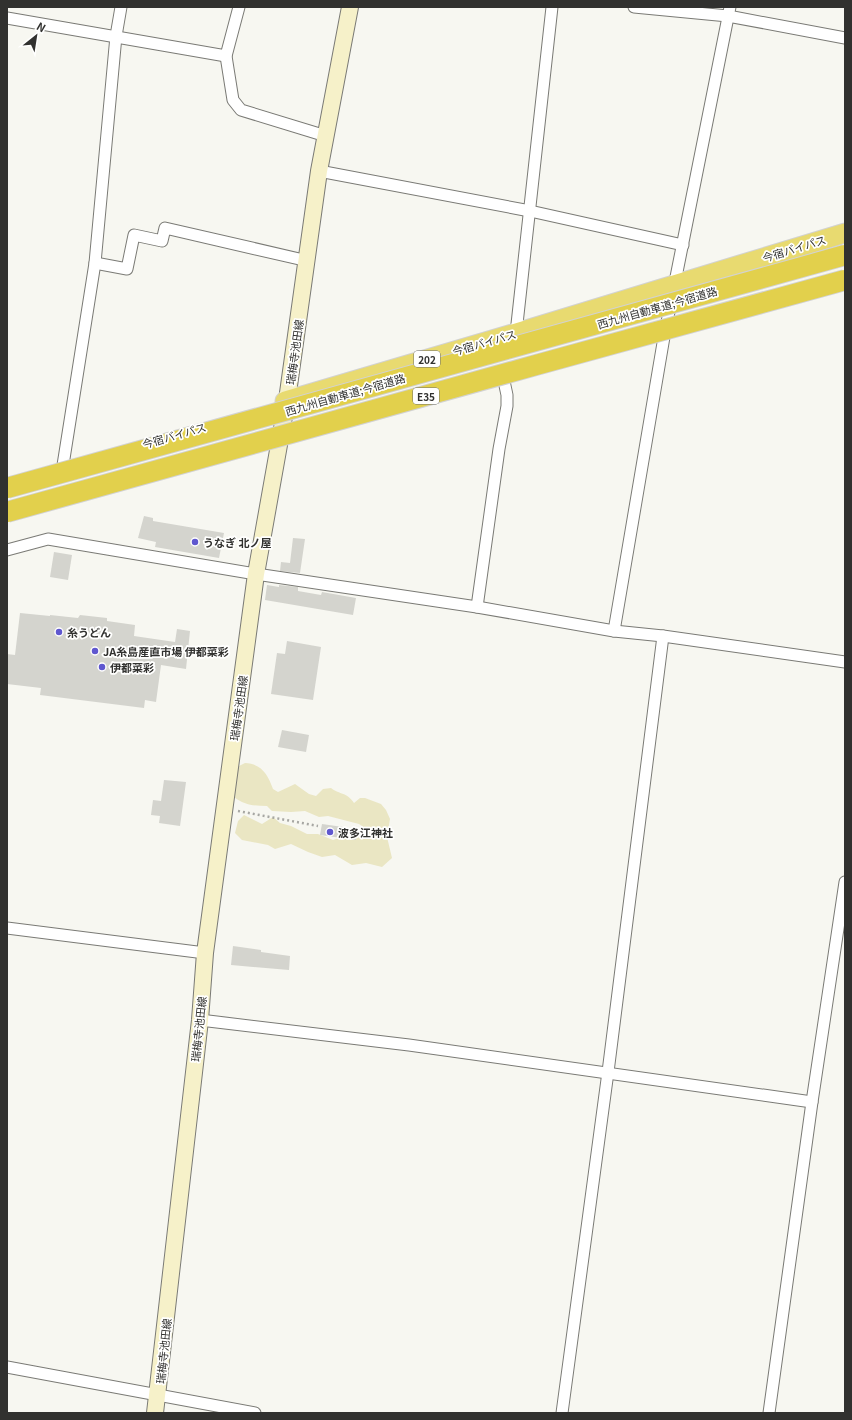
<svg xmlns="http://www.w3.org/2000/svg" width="852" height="1420" font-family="Georgia,'Noto Sans JP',serif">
  <rect width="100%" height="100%" fill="#f7f7f1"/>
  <path fill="#eae6c3" d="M 245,763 C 262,764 268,775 273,789 L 278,792 L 295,784 L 309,794 L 316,796 L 323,789 L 331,788 C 340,795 347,792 354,803 L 360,798 L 365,798 L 381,804 L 386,810 L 390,819 L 387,837 L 392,858 L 382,867 L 366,863 L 352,865 L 335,855 L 322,857 L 308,852 L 291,844 L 275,849 L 268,845 L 242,840 L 235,833 L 238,821 L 244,815 L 262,824 L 273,817 L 280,823 L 291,826 L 307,834 L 318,834 L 333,840 L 342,837 L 350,840 L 354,835 L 365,828 L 359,824 L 328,816 L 319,817 L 305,811 L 291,812 L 272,811 L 267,806 C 254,806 244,805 234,797 L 237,767 Z"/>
  <g fill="#d4d4ce">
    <polygon points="144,516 153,518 153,521 224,533 219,558 155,547 156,542 138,538"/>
    <polygon points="293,538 305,539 300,573 280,571 281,562 290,563"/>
    <polygon points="54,552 72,555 68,580 50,577"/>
    <polygon points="267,585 279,587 279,585 298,587 298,591 321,595 322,592 356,598 353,615 265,600"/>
    <polygon points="20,613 50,616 50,615 78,618 80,615 107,618 107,621 135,625 134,636 175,642 177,629 190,631 186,669 161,665 156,702 145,700 144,708 40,695 41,688 7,684 7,654 15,655"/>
    <polygon points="287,641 321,647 313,700 271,694 277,653 285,654"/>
    <polygon points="282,730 309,735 306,752 278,747"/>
    <polygon points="164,780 186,782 180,826 159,823 160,816 151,815 153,800 161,801"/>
    <polygon points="322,824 357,829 356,840 320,835"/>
    <polygon points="233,946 261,950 261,952 290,956 289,970 231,965"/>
  </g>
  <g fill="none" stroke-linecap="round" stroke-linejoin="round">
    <defs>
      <g id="minor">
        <polyline points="239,7 226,56 233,100 241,110 326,136"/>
        <polyline points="634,7 728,16 845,38"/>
        <polyline points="7,18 226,56"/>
        <polyline points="319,171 530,211 683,245"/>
        <polyline points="95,263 127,269 134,235 162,241 165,228 308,261"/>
        <polyline points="516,333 552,7"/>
        <polyline points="63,465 95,263 116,36 121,7"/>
        <polyline points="7,550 48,539 256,574 477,607 614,631 663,636 845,662"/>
        <polyline points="477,607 499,449 507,406 507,395 504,381"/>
        <polyline points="614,631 664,337 730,7"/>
        <polyline points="7,928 205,953"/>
        <polyline points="200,1020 409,1045 812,1102"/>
        <polyline points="7,1367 255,1413"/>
        <polyline points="562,1413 608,1072 663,636"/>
        <polyline points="769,1413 812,1102 845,882"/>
      </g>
      <polyline id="secondary" points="155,1413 200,1020 205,953 256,574 287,400 319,171 350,7"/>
      <polyline id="trunk" points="285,401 516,333 845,233"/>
    </defs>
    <use href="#minor" stroke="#7a7a75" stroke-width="13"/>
    <use href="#secondary" stroke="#7a7a75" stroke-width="18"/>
    <use href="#trunk" stroke="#d2d2d1" stroke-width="21"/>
    <polyline stroke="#a7a7a3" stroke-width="2.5" stroke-dasharray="2 3" stroke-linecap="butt" points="238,811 318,826"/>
    <use href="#minor" stroke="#fff" stroke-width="11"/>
    <use href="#secondary" stroke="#f6f1c9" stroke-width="16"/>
    <use href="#trunk" stroke="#e8da70" stroke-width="19"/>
    <defs>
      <g id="motorway-bridge">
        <polyline points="7,488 845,255"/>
        <polyline points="7,512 536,365 845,280"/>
      </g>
    </defs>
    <use href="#motorway-bridge" stroke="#d2d2d1" stroke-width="22" stroke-linecap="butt"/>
    <use href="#motorway-bridge" stroke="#e2d04c" stroke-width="20"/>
  </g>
  <g fill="#5f57cf" stroke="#fffffe" stroke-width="1.5">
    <circle cx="195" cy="542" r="4"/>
    <circle cx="59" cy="632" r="4"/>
    <circle cx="95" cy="651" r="4"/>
    <circle cx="102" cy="667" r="4"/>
    <circle cx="330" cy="832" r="4"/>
  </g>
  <g text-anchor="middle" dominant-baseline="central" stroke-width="3.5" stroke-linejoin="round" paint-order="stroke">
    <g fill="#fffffe" stroke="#6f6f6d" stroke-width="1">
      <rect x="414" y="351" width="26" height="16" rx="3"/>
      <rect x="413" y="388" width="26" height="16" rx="3"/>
    </g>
    <g font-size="10" font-weight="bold" fill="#31312f">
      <text x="427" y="359">202</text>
      <text x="426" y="396">E35</text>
    </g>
    <g font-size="11" fill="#31312f" stroke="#fffffe">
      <text transform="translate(794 248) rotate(-17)">今宿バイパス</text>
      <text transform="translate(657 307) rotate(-16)">西九州自動車道;今宿道路</text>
      <text transform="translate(484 342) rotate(-16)">今宿バイパス</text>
      <text transform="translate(294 352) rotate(-82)">瑞梅寺池田線</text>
      <text transform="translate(345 394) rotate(-16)">西九州自動車道;今宿道路</text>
      <text transform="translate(174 435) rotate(-16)">今宿バイパス</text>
      <text transform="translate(238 708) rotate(-82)">瑞梅寺池田線</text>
      <text transform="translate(198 1029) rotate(-84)">瑞梅寺池田線</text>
      <text transform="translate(163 1351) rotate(-84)">瑞梅寺池田線</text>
    </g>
    <g font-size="11" font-weight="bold" fill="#31312f" stroke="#fffffe" text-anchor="start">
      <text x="203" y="542">うなぎ 北ノ屋</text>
      <text x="67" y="632">糸うどん</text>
      <text x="103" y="651">JA糸島産直市場 伊都菜彩</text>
      <text x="110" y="667">伊都菜彩</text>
      <text x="338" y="832">波多江神社</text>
    </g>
  </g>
  <rect width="852" height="1420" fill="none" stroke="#31312f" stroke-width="16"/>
  <g transform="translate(36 36) rotate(30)" stroke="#fffffe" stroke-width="3" paint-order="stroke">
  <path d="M0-3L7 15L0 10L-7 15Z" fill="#31312f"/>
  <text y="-6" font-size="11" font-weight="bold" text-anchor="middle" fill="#31312f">N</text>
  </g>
</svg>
